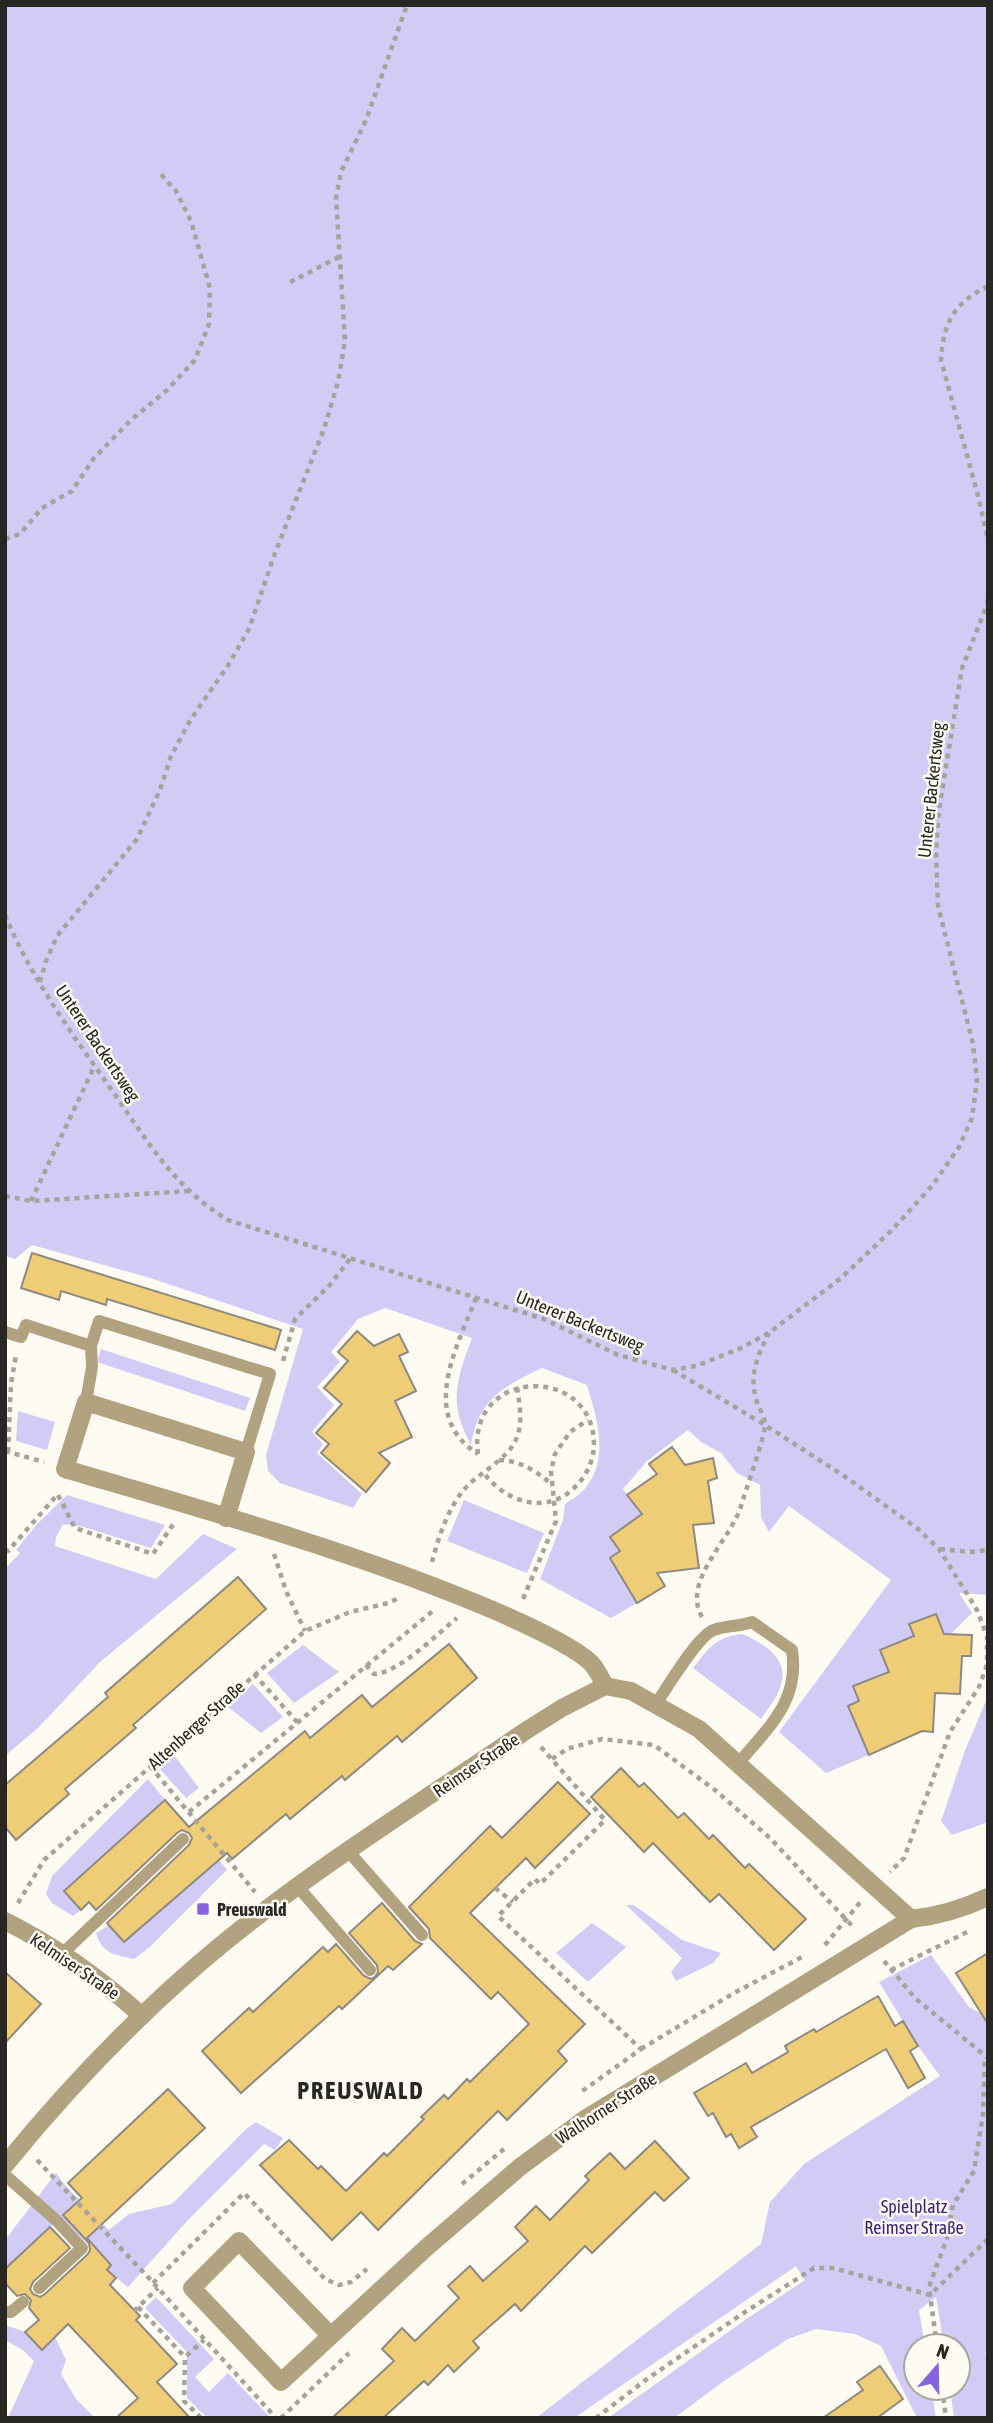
<svg xmlns="http://www.w3.org/2000/svg" width="993" height="2423" font-family="'Asap Condensed',sans-serif">
  <rect width="100%" height="100%" fill="#fefbf3"/>
  <g fill="#d2cbf6">
    <path d="M 5,5 L 988,5 L 988,1595 L 959,1593 L 972,1613 L 946,1639 L 909,1625 L 914,1636 L 880,1650 L 889,1672 L 853,1686 L 859,1701 L 848,1706 L 869,1755 L 826,1773 L 779,1732 L 891,1580 L 789,1506 L 769,1532 L 761,1517 L 760,1485 L 737,1473 L 721,1453 L 701,1442 L 688,1430 L 647,1461 L 623,1489 L 642,1514 L 610,1537 L 620,1551 L 611,1558 L 637,1603 L 611,1618 L 540,1579 L 563,1520 L 565,1504 C 570,1500 578,1496 583,1491 C 611,1459 597,1420 587,1385 L 542,1368 C 502,1387 479,1399 471,1445 C 448,1403 456,1381 472,1338 L 385,1308 L 358,1319 L 331,1352 L 340,1362 L 317,1387 L 334,1405 L 312,1432 L 323,1444 L 317,1453 L 362,1494 L 353,1508 L 280,1483 L 268,1471 L 266,1455 L 303,1329 L 147,1277 L 32,1245 L 15,1259 L 5,1256 Z"/>
    <polygon points="101,1349 250,1398 245,1411 97,1362"/>
    <polygon points="18,1411 55,1422 47,1450 16,1441"/>
    <polygon points="67,1495 165,1525 151,1548 80,1526 63,1524 56,1537 55,1546 156,1579 203,1534 237,1549 100,1662 38,1728 5,1756 5,1569 20,1553 16,1550 38,1523"/>
    <polygon points="464,1500 544,1533 527,1573 447,1541"/>
    <path d="M 742,1634 C 760,1641 787,1657 782,1680 C 780,1694 769,1707 761,1719 L 693,1668 C 710,1647 714,1638 742,1634 Z"/>
    <polygon points="303,1645 339,1672 294,1703 267,1673"/>
    <polygon points="253,1684 283,1717 261,1733 228,1707"/>
    <polygon points="988,1696 988,1822 952,1835 941,1821 964,1753"/>
    <polygon points="174,1755 199,1788 186,1798 159,1768"/>
    <polygon points="148,1779 165,1800 64,1890 81,1910 73,1916 52,1903 46,1894 52,1876"/>
    <path d="M 219,1860 L 227,1870 L 151,1946 L 134,1959 C 114,1954 103,1955 96,1933 Z"/>
    <polygon points="626,1905 634,1905 682,1940 721,1953 713,1963 676,1981 671,1972 682,1958"/>
    <polygon points="592,1923 626,1947 588,1982 556,1953"/>
    <polygon points="931,1955 969,2007 982,2014 988,2021 988,2345 985,2355 988,2360 988,2418 954,2418 950,2388 958,2388 958,2346 944,2346 936,2297 919,2310 925,2346 916,2346 916,2388 931,2388 936,2418 917,2418 881,2346 855,2334 816,2329 788,2339 724,2381 674,2418 608,2418 745,2320 805,2280 796,2266 574,2418 536,2418 761,2244 770,2202 804,2164 940,2076 918,2046 879,1982"/>
    <polygon points="256,2122 283,2138 275,2150 264,2144 189,2219 128,2287 107,2270 111,2265 104,2257 102,2259 61,2217 5,2269 5,2240 56,2173 65,2185 109,2230 129,2214 172,2204 246,2129"/>
    <polygon points="156,2297 214,2359 195,2377 209,2392 228,2373 271,2418 207,2418 187,2398 187,2352 145,2308"/>
    <polygon points="5,2325 25,2332 42,2350 55,2337 66,2360 61,2374 76,2399 95,2418 8,2418 34,2361 23,2350 5,2340"/>
  </g>
  <g fill="#efcd77" stroke="#8e8a81" stroke-width="2">
    <polygon points="32,1253 281,1330 275,1350 107,1299 106,1305 61,1291 59,1300 21,1288"/>
    <polygon points="357,1331 374,1346 399,1334 408,1352 399,1356 416,1391 395,1401 412,1437 379,1453 390,1463 366,1492 321,1453 329,1444 316,1433 342,1404 324,1388 348,1361 338,1352"/>
    <polygon points="672,1447 685,1465 713,1458 717,1478 708,1481 714,1523 693,1525 699,1568 657,1573 665,1586 637,1603 610,1558 620,1551 610,1537 642,1514 627,1495 657,1474 649,1464"/>
    <polygon points="238,1577 266,1609 133,1725 136,1728 65,1789 69,1794 16,1840 5,1827 5,1785 108,1697 105,1693"/>
    <polygon points="936,1614 944,1634 972,1635 971,1656 962,1656 960,1694 935,1693 933,1732 922,1731 869,1755 848,1706 859,1701 853,1686 889,1672 880,1650 914,1636 909,1624"/>
    <polygon points="449,1644 477,1678 402,1742 397,1736 345,1780 342,1776 290,1819 286,1814 232,1859 227,1853 124,1942 107,1923 189,1845 192,1838 189,1833 182,1830 177,1833 96,1910 89,1902 81,1910 64,1891 165,1800 189,1827 305,1731 310,1738 362,1695 372,1707"/>
    <polygon points="621,1768 639,1787 644,1783 678,1818 684,1813 709,1839 713,1835 745,1868 749,1864 806,1919 774,1950 719,1894 710,1902 653,1843 644,1852 591,1797"/>
    <polygon points="558,1782 590,1814 535,1868 526,1858 470,1913 585,2024 558,2051 567,2061 507,2120 498,2111 378,2230 361,2212 332,2240 260,2165 289,2140 318,2169 321,2166 346,2191 384,2153 387,2156 424,2119 421,2117 444,2095 448,2099 467,2079 470,2082 529,2024 498,1992 491,1999 430,1938 429,1929 409,1907 490,1826 502,1838"/>
    <polygon points="382,1903 415,1941 422,1944 393,1970 388,1966 342,2009 339,2006 241,2093 202,2051 249,2008 253,2012 323,1947 328,1952 336,1944 364,1976 371,1979 375,1977 378,1972 377,1965 349,1933"/>
    <polygon points="988,1953 988,2024 956,1973"/>
    <polygon points="5,1972 41,2004 5,2043"/>
    <polygon points="878,1996 895,2026 903,2021 918,2046 910,2051 925,2078 908,2088 886,2049 751,2127 757,2137 739,2148 731,2134 726,2137 713,2113 708,2116 694,2093 746,2063 752,2073 788,2052 785,2046 814,2029 816,2032"/>
    <polygon points="168,2089 205,2128 87,2238 111,2265 107,2270 116,2278 110,2285 140,2316 136,2320 177,2364 157,2382 190,2418 116,2418 138,2398 68,2324 42,2350 25,2332 39,2320 29,2308 31,2300 25,2294 17,2296 5,2283 5,2269 50,2227 70,2248 33,2282 30,2289 33,2294 40,2297 45,2294 88,2254 90,2250 89,2243 63,2215 82,2198 68,2183"/>
    <polygon points="655,2141 689,2178 664,2201 655,2192 592,2253 585,2246 521,2311 515,2304 473,2341 479,2348 454,2372 448,2365 428,2385 424,2381 383,2418 332,2418 394,2361 382,2349 402,2328 415,2341 459,2298 448,2286 470,2266 483,2281 528,2241 515,2227 536,2206 550,2220 589,2180 585,2176 610,2153 625,2169"/>
    <polygon points="880,2366 903,2399 877,2418 823,2418 863,2390 857,2382"/>
  </g>
  <g fill="none" stroke-linecap="round" stroke-linejoin="round">
    <g stroke="#a6a39d" stroke-width="4.5" stroke-dasharray="5 5" stroke-linecap="butt">
      <polyline points="290,282 339,257"/>
      <path d="M 988,286 C 954,303 943,323 941,360 L 977,492 L 988,539"/>
      <polyline points="5,539 20,534 42,508 72,491 94,458 131,420 167,390 195,360 209,324 210,288 191,221 176,191 158,171"/>
      <path d="M 5,915 C 31,978 72,1034 111,1089 C 147,1140 173,1187 228,1220 L 544,1319 L 618,1355 L 673,1370 L 696,1366 L 741,1348 L 770,1332 L 841,1278 L 892,1230 L 932,1186 L 959,1147 L 972,1118 L 977,1080 L 973,1044 L 938,906 L 936,852 L 939,810 L 962,668 L 987,605 L 988,597"/>
      <polyline points="40,982 46,961 57,936 137,839 160,790 171,756 191,719 229,664 249,629 275,553 324,429 338,382 345,341 336,198 341,172 366,120 407,5"/>
      <polyline points="5,1196 31,1201 189,1191"/>
      <polyline points="31,1201 94,1067"/>
      <path d="M 476,1298 C 457,1347 418,1416 478,1454"/>
      <polyline points="283,1361 295,1319 329,1286 350,1259"/>
      <polyline points="673,1370 765,1425 847,1478 918,1529 939,1549 977,1610 987,1636 987,1665 979,1687 950,1732 904,1858 890,1872"/>
      <polyline points="5,1451 44,1462"/>
      <polyline points="8,1452 11,1384 16,1355"/>
      <path d="M 478,1454 C 466,1367 595,1363 594,1446 C 593,1462 586,1477 574,1488 C 545,1516 504,1501 483,1472"/>
      <path d="M 499,1460 C 522,1461 535,1471 553,1485"/>
      <polyline points="58,1495 75,1528 153,1554 174,1523"/>
      <polyline points="5,1549 8,1551 58,1494"/>
      <polyline points="940,1549 970,1552 988,1550"/>
      <polyline points="274,1554 286,1591 305,1631"/>
      <path d="M 432,1562 C 438,1539 447,1511 462,1492 C 478,1471 514,1459 519,1430 C 522,1416 519,1401 517,1387"/>
      <polyline points="523,1599 556,1521 551,1471 555,1454 570,1432 588,1420"/>
      <path d="M 702,1617 C 681,1581 731,1540 741,1506 C 745,1492 766,1434 765,1424 C 764,1415 758,1407 756,1399 C 749,1373 758,1355 769,1333"/>
      <path d="M 366,1665 L 374,1674 C 399,1673 437,1634 457,1618"/>
      <polyline points="254,1674 298,1723"/>
      <polyline points="541,1747 605,1820 540,1884 535,1879 498,1916 641,2049 581,2092"/>
      <polyline points="552,1759 567,1749 602,1739 654,1745 715,1790 771,1839 855,1929"/>
      <polyline points="150,1766 255,1892"/>
      <polyline points="189,1812 434,1610"/>
      <polyline points="495,1888 513,1902"/>
      <polyline points="18,1903 44,1860 305,1631 350,1612 389,1603 400,1597"/>
      <polyline points="825,1945 862,1900"/>
      <polyline points="884,1961 916,1999 988,2058"/>
      <polyline points="891,1970 969,1931"/>
      <polyline points="641,2049 734,1993 802,1957"/>
      <polyline points="37,2160 147,2276 276,2418"/>
      <polyline points="462,2184 504,2149"/>
      <polyline points="153,2283 244,2193 325,2279 339,2285 351,2282 367,2269"/>
      <polyline points="138,2307 185,2357"/>
      <polyline points="134,2311 158,2288"/>
      <polyline points="937,2346 930,2295 930,2284 947,2238 953,2205 974,2171 983,2114 985,2057"/>
      <polyline points="942,2388 946,2418"/>
      <polyline points="201,2418 184,2401 185,2357 204,2340"/>
      <polyline points="281,2418 349,2353"/>
      <polyline points="596,2418 647,2379 742,2314 814,2268 833,2268 930,2295 988,2239"/>
    </g>
    <g stroke="#b1a380" stroke-width="12">
      <polyline points="5,1332 21,1337 26,1325 91,1346"/>
      <polyline points="86,1402 92,1367 91,1346 99,1321 270,1374 246,1452"/>
      <path d="M 656,1704 C 667,1688 698,1635 714,1630 C 726,1625 738,1627 752,1622 L 792,1650 C 800,1702 768,1727 738,1764"/>
      <polyline points="349,1852 422,1935"/>
      <polyline points="298,1887 370,1970"/>
      <polyline points="63,1953 183,1839"/>
      <polyline points="5,2175 57,2221 82,2248 39,2288"/>
      <polyline points="5,2312 11,2312 23,2302"/>
    </g>
    <g stroke="#b1a380" stroke-width="18">
      <path d="M 226,1518 L 246,1452 L 86,1402 L 65,1469 C 208,1511 356,1552 493,1610 C 518,1621 573,1645 591,1663 C 597,1669 601,1678 605,1686"/>
      <path d="M 5,1921 C 57,1947 99,1977 142,2016"/>
      <path d="M 5,2165 C 71,2084 145,2007 226,1941 C 321,1864 426,1799 527,1730 L 562,1708 L 605,1686 L 631,1691 L 699,1729 L 911,1919 C 939,1916 962,1909 988,1897"/>
      <polyline points="330,2335 239,2241 192,2288 281,2382 426,2248 520,2167 585,2119 911,1919"/>
    </g>
  </g>
  <rect fill="#8664df" stroke="#fefbf3" stroke-width="2.5" x="196" y="1902" width="14" height="14" rx="3.5"/>
  <g text-anchor="middle" dominant-baseline="central" stroke-width="5" stroke-linejoin="round" paint-order="stroke">
    <g font-size="18" fill="#292724" stroke="#fefbf3">
      <text transform="translate(931 790) rotate(-84)">Unterer Backertsweg</text>
      <text transform="translate(98 1043) rotate(56)">Unterer Backertsweg</text>
      <text transform="translate(580 1321) rotate(22)">Unterer Backertsweg</text>
      <text transform="translate(196 1725) rotate(-42)">Altenberger Straße</text>
      <text transform="translate(476 1765) rotate(-34)">Reimser Straße</text>
      <text transform="translate(75 1966) rotate(34)">Kelmiser Straße</text>
      <text transform="translate(606 2108) rotate(-33)">Walhorner Straße</text>
    </g>
    <g font-size="18" font-weight="bold" fill="#292724" stroke="#fefbf3" text-anchor="start">
      <text x="217" y="1909">Preuswald</text>
    </g>
    <g font-size="18" fill="#3f217a" stroke="#fefbf3">
      <text x="914" y="2206">Spielplatz<tspan x="914" dy="21">Reimser Straße</tspan></text>
    </g>
    <g font-size="24" font-weight="bold" letter-spacing="2" fill="#292724" stroke="#fefbf3">
      <text x="361" y="2090">PREUSWALD</text>
    </g>
  </g>
  <rect width="993" height="2423" fill="none" stroke="#292724" stroke-width="14"/>
  <g transform="translate(937 2367) rotate(20)"><circle r="33" fill="#fefbf3" stroke="#a9a6a0" stroke-width="2"/>
  <path d="M0-5L12 26L0 18L-12 26Z" fill="#8664df"/>
  <text y="-10" font-size="19" font-weight="bold" text-anchor="middle" fill="#292724">N</text>
  </g>
</svg>
